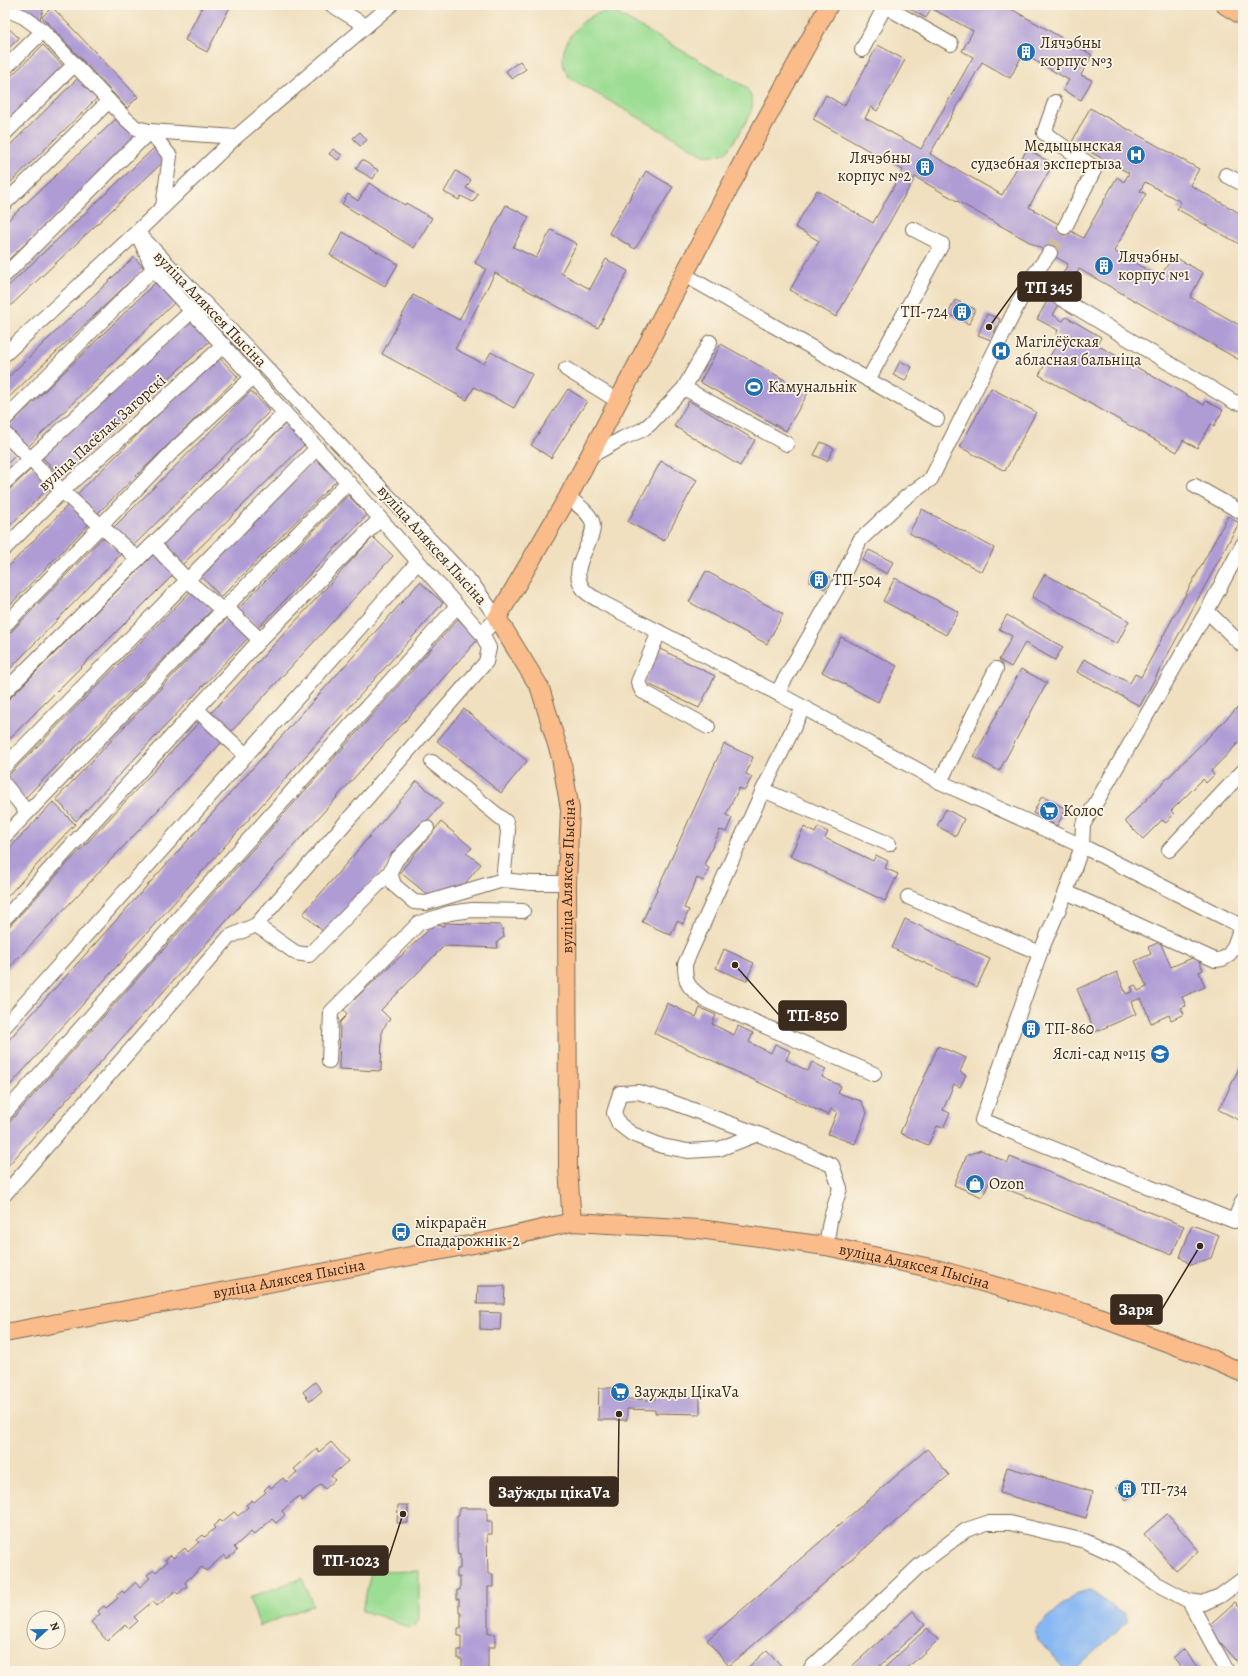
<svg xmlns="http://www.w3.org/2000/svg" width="1248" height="1676" font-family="Alegreya,serif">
  <rect width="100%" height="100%" fill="#fcf5e5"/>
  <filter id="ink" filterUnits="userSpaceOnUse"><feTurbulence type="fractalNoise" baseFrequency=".025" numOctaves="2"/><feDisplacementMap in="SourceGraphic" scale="8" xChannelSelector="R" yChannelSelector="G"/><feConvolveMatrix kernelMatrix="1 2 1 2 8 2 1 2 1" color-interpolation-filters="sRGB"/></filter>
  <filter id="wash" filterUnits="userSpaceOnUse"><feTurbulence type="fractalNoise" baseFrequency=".012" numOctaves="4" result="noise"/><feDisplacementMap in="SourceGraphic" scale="16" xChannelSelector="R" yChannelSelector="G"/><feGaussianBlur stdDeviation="0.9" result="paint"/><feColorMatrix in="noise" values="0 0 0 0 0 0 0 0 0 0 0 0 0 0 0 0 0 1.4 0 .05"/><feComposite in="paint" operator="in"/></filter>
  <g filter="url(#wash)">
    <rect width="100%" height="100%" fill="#f0e0c0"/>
    <g fill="#9bdd93" stroke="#6b8458">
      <path d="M 612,11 L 746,87 C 750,94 754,100 752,108 C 751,115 731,148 726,152 C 720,155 711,156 704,155 L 571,79 C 551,57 572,26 594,15 C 599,12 606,12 612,11 Z"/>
      <polygon points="419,1571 419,1619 415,1626 409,1628 383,1617 362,1611 371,1572"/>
      <polygon points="302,1578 313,1605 260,1626 249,1598"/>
    </g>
    <polygon fill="#87b7f3" stroke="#617088" points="1089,1590 1124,1614 1127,1622 1076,1668 1066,1671 1038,1640 1035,1629 1075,1594"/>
    <g id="blocks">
      <g fill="#af9cd5">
        <polygon points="7,5 45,5 40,19"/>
        <polygon points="203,5 231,5 207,52 185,40"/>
        <polygon points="903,5 1004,5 1092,55 1081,75 1092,80 1081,100 1063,90 1069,80 1023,54 1010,78 982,62 930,154 1002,195 1027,149 1053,164 1029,207 1083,238 1117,177 1124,182 1129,173 1072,142 1090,108 1199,169 1190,185 1243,215 1243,246 1177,209 1181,202 1145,182 1140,191 1146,194 1114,251 1160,277 1173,256 1203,273 1190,297 1243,327 1243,362 1079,269 1053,315 1063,321 1066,317 1101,337 1097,345 1204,405 1206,401 1223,410 1214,426 1211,424 1197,448 1183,440 1177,452 1039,375 1061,337 1056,335 1058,330 1037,319 1068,264 915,177 836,317 790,290 819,241 795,227 817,190 873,223 903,170 813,119 826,95 844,106 878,45 905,60 877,111 871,107 865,118 921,149 973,57 962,51 973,31 931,8 926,18"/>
        <polygon points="52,7 138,97 127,108 42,17"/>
        <polygon points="5,25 19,38 5,52"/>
        <polygon points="43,45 63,66 5,123 5,82"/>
        <polygon points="520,61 526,69 512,79 506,71"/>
        <polygon points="78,78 97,98 5,188 5,150"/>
        <polygon points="117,118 137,139 5,263 5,223"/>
        <polygon points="360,132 367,140 360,146 353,138"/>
        <polygon points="154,148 165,160 5,311 5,289"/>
        <polygon points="333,149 342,155 338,160 329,154"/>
        <polygon points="362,160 378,170 373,179 356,169"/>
        <polygon points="456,171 471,180 466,188 478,194 473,202 461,196 459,200 444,192"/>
        <polygon points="646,171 673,187 635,249 609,233"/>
        <polygon points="369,183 405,205 406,203 432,218 414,248 342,204 348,194 358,201"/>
        <polygon points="506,205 529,217 513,247 536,258 551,230 577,244 561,273 590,289 606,259 628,271 598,328 495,273 455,349 484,364 491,352 532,374 514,408 474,387 467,400 382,354 413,295 459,320 486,269 475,263"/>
        <polygon points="343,232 398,264 385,286 330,255"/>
        <polygon points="134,257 144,268 5,401 5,380"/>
        <polygon points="158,280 177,300 27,448 7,428"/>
        <polygon points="955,300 975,309 969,324 948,314"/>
        <polygon points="987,314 1000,319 991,340 978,335"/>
        <polygon points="193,319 212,339 61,477 42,457"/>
        <polygon points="721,344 808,393 786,431 700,382"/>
        <polygon points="218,356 238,377 96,515 76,495"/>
        <polygon points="900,361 912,367 905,381 893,375"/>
        <polygon points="991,388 1036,412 1005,471 960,447"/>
        <polygon points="568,389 587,401 551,458 531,445"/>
        <polygon points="251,391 270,411 131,548 112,529"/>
        <polygon points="689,401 755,440 740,466 674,426"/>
        <polygon points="285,424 305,444 182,565 162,544"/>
        <polygon points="821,442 834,448 827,461 814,455"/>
        <polygon points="5,445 16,455 5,466"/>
        <polygon points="315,458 338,479 221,597 201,576"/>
        <polygon points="661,461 697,480 664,541 628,522"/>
        <polygon points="33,467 51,486 5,530 5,494"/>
        <polygon points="1243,482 1243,491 1239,488"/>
        <polygon points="348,495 367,515 258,628 238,609"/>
        <polygon points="70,503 90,523 5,610 5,570"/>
        <polygon points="922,509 994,548 982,572 909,533"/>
        <polygon points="1228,516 1239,523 1140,706 1077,672 1084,659 1130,683 1135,674 1141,677"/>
        <polygon points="103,537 121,554 5,674 5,638"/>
        <polygon points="373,537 393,556 231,732 211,713"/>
        <polygon points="869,550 893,562 887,574 862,560"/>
        <polygon points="156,552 176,572 5,743 5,703"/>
        <polygon points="813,570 830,577 825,589 809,582"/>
        <polygon points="706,571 783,614 767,644 689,602"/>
        <polygon points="1045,574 1129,621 1117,644 1032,597"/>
        <polygon points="895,578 959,612 946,635 883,601"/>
        <polygon points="420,582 443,603 5,1091 5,1044"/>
        <polygon points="192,590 212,610 24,799 5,779"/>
        <polygon points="1007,615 1063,647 1055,660 1025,643 1011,667 999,660 1012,636 999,629"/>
        <polygon points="229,616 250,636 76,821 56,799"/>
        <polygon points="458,619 479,638 5,1169 5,1127"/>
        <polygon points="841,637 897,666 878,702 822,672"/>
        <polygon points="660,649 715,676 699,708 644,682"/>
        <polygon points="1021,669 1047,683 999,771 974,757"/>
        <polygon points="1243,702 1243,738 1211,771 1214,775 1206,783 1203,779 1171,811 1174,814 1166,823 1162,820 1143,839 1125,821"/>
        <polygon points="464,709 527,761 501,793 437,741"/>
        <polygon points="202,719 225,739 5,972 5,931"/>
        <polygon points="724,744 753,757 746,774 752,777 745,790 739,788 726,815 732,818 726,832 720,830 704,865 709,868 703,881 697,878 684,908 689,910 683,924 677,921 671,935 642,922"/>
        <polygon points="417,781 443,803 325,933 303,914"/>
        <polygon points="1042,796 1066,809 1057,826 1033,813"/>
        <polygon points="53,802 75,824 5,899 5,878 9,873 5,870 5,853"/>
        <polygon points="946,809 964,819 956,836 937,826"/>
        <polygon points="441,822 472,848 466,853 481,864 463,886 429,896 400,872"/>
        <polygon points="804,827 815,833 818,827 828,832 825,838 873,861 876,855 888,861 885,868 898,874 885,901 790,856"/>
        <polygon points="905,919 990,959 977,987 892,948"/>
        <polygon points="445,923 500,925 503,930 504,937 497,942 498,948 444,946 381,1010 390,1019 382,1030 381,1071 339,1069 340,1022 347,1015 344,1009 434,925 444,926"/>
        <polygon points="1160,942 1171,967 1197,956 1203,970 1199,972 1205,987 1182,997 1186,1006 1181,1008 1184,1014 1171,1020 1169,1015 1151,1023 1141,998 1131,1002 1136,1014 1095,1032 1077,989 1117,972 1126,994 1133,991 1131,987 1135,985 1138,991 1147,987 1135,961 1151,954 1148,947"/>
        <polygon points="724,949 754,963 746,981 716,968"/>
        <polygon points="667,1003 696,1017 700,1008 716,1015 712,1024 734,1035 738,1026 753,1033 749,1042 771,1053 775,1044 790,1051 786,1060 808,1071 812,1062 826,1069 822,1077 841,1086 838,1093 861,1101 867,1113 855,1144 828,1134 837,1112 831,1109 828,1115 654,1033"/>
        <polygon points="1027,1022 1038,1027 1034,1036 1023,1031"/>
        <polygon points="938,1046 966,1058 960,1072 966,1075 960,1087 954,1084 943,1110 950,1113 943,1128 937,1126 928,1145 900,1133"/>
        <polygon points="1243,1060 1243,1122 1219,1110"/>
        <polygon points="981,1150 1008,1163 1010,1157 1184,1226 1172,1255 999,1186 1000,1181 992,1177 982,1197 954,1185 967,1155"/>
        <polygon points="1192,1225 1219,1235 1211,1258 1191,1265 1180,1257"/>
        <polygon points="478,1286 505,1286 504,1304 477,1304"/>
        <polygon points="480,1312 501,1313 500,1330 480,1329"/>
        <polygon points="315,1382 322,1391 310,1401 303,1392"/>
        <polygon points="599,1388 627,1388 627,1399 655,1400 655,1396 700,1397 700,1414 655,1413 655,1410 627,1409 627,1420 598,1420"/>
        <polygon points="331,1442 348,1461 331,1476 335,1480 325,1489 321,1484 302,1501 299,1496 282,1511 285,1515 276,1523 272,1519 254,1535 251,1532 234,1547 237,1551 227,1559 224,1555 206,1571 202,1567 185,1582 187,1586 178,1594 175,1591 157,1606 153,1601 134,1617 138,1621 129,1629 125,1625 107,1641 91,1622 100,1614 98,1611 104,1606 106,1608 118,1598 116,1596 122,1591 124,1593 136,1582 140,1587 150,1578 147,1575 154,1570 156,1572 167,1562 165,1560 171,1555 173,1558 185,1548 188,1552 199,1542 197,1540 203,1535 205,1537 215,1528 213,1526 220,1520 222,1522 234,1512 238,1516 248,1507 246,1505 252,1500 254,1502 266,1492 264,1490 269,1485 271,1488 283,1478 286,1482 297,1472 294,1469 317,1449 319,1452"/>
        <polygon points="927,1449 949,1475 729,1666 707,1640"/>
        <polygon points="1007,1467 1093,1492 1086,1518 1000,1493"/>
        <polygon points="1127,1479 1137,1491 1126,1500 1116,1487"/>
        <polygon points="398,1505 408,1505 408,1523 397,1523"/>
        <polygon points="459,1508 487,1508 487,1521 492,1521 492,1534 487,1534 488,1574 493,1574 493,1587 488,1587 488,1634 495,1634 495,1647 488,1647 488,1671 462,1671 462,1659 458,1659 458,1650 461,1650 461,1636 458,1636 458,1628 461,1628 461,1613 459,1613 459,1599 457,1599 457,1590 460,1590 460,1577 457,1577 457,1569 460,1569 460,1554 458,1555 457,1546 457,1515 459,1515"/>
        <polygon points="1167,1514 1199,1551 1176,1571 1144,1534"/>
        <polygon points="1235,1602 1243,1610 1243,1668 1207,1627"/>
        <polygon points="913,1611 925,1625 874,1671 854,1671 851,1667"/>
        <polygon points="927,1628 938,1640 904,1671 881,1671"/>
        <polygon points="1183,1649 1202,1671 1184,1671 1173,1658"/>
        <polygon points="767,1650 785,1670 783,1671 744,1671"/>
      </g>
    </g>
  </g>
  <g filter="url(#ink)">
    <use href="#blocks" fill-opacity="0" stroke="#7a6a57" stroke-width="1"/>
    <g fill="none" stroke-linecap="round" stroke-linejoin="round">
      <polyline stroke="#ccbca0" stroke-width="14" stroke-dasharray="14 7" stroke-linecap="butt" points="1050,253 1065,227"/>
      <defs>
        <g id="minor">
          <polyline points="332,5 366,26"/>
          <polyline points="883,5 951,44"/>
          <polyline points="5,9 24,17 43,31 125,118 136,128 150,131 236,137"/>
          <polyline points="862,50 885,6"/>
          <polyline points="5,68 43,31"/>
          <polyline points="1055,102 1044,133 1095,168 1065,227"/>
          <polyline points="5,133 74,65"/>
          <polyline points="1226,175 1243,184"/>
          <polyline points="5,203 109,101"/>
          <polygon points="137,232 474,586 497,618 482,634 348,482 153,269"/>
          <polyline points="683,274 937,419"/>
          <polyline points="5,275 150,131 170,156 163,207"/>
          <polyline points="1030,280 1234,402 1243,403"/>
          <polyline points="5,354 137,232 236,137 391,5"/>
          <polyline points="566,369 618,401"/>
          <polyline points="868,380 942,244 913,229"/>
          <polyline points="684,388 787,444"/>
          <polyline points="5,419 153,269"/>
          <polyline points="5,434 62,491 138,559"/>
          <polyline points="587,458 623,438 642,430 650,424 684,388 710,342"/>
          <polyline points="5,482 192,311"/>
          <polyline points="1195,486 1243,513"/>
          <path d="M 568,497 C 576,504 588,511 592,521 C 599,540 564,567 585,591 C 589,596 598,599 603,603 L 777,693 L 940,782 L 1082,846 L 1243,927"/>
          <polyline points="1243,544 1207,611 1083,825 1082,846 1066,892 1040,953 982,1120 1234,1221 1243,1200"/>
          <polyline points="154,545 187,580 220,608 228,609 260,640"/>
          <polyline points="5,548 62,491 224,345"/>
          <polyline points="1207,611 1243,646"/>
          <polyline points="5,625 176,448 253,377"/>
          <polyline points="659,632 638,682 642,691 708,727"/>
          <polyline points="5,691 285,413"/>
          <polyline points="777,693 838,586 860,540 906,497 931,479 1030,280 1050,253"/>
          <path d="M 803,708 L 763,790 L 685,964 C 685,986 689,987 705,1000 L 874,1074"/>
          <polyline points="196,709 246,755"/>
          <polyline points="432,762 506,822 508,832 503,880"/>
          <polyline points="5,766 317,448"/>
          <polyline points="940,782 996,669"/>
          <polyline points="5,785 27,812"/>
          <polyline points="763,790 889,844"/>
          <polyline points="427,828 396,860 390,872 394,885 414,902 426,903 503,880 531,883 567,883"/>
          <polyline points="5,836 224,609 348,482"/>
          <polyline points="1169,850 1243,771"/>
          <path d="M 1066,892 L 1215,960 C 1233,961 1236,940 1241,926"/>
          <polyline points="908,897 1040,953"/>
          <polyline points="5,918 260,640 380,519"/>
          <polyline points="256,925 296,953 309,955 390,872"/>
          <polyline points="5,1026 418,562"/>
          <polyline points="329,1061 331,1012 419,923 450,913 472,910 523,911"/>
          <polyline points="5,1113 457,606"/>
          <polyline points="758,1134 719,1149 688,1151 662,1146 632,1134 619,1124 614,1113 620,1093 638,1092 669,1101 758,1134 832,1165 840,1188 830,1221 826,1246"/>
          <polyline points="5,1194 229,937 256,925 486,662 489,648 482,634"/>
          <polyline points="1189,1601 1227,1671"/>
          <polyline points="811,1668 920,1565 966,1530 987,1523 1010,1523 1085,1541 1120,1557 1157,1584 1189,1601 1203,1603 1220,1596 1243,1579"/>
        </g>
        <g id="major">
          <polyline points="1225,5 1243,16"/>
          <path id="s1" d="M 572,1222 L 568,1169 L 567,883 L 570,809 L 561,758 L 540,688 L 497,618 L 568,497 L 747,154 L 829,5"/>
          <path id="s2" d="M 5,1333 L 495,1240 L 572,1222 L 699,1229 L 826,1246 L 940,1270 L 1085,1312 L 1204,1356 L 1243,1373"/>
        </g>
      </defs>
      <use href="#minor" stroke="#7a6a57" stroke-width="16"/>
      <use href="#major" stroke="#7a6a57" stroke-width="20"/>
      <use href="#minor" stroke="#fff" stroke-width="14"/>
      <use href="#major" stroke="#f9bc8a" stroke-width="18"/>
    </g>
  </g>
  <defs>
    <symbol id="building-disc" viewBox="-11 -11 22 22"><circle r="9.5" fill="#1f6fb2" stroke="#fcf5e5"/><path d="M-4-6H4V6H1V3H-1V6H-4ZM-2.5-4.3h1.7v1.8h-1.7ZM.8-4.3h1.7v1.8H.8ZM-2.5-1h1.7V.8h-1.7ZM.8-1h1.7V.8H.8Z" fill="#fff"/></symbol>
    <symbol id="hospital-disc" viewBox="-11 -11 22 22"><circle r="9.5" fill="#1f6fb2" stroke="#fcf5e5"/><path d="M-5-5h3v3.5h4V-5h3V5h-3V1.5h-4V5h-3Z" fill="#fff"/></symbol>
    <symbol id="stadium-disc" viewBox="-11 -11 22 22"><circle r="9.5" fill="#1f6fb2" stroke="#fcf5e5"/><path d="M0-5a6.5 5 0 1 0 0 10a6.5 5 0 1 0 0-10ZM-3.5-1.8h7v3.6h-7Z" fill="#fff"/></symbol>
    <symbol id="supermarket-disc" viewBox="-11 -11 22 22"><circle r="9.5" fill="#1f6fb2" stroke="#fcf5e5"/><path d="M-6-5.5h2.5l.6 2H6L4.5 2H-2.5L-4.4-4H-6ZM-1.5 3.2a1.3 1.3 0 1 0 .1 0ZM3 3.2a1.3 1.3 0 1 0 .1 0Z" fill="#fff"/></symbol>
    <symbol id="school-disc" viewBox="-11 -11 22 22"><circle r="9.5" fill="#1f6fb2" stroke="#fcf5e5"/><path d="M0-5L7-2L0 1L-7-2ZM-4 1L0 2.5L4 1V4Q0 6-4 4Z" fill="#fff"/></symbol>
    <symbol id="shop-disc" viewBox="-11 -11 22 22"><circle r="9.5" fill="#1f6fb2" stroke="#fcf5e5"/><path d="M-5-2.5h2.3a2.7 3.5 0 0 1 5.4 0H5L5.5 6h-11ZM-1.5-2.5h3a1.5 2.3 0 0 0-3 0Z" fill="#fff"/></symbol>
    <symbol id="bus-disc" viewBox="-11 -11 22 22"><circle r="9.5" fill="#1f6fb2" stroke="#fcf5e5"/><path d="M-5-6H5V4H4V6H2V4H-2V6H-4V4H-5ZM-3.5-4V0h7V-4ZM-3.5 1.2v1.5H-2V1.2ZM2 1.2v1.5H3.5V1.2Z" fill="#fff"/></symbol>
  </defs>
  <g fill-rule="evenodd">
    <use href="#building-disc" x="1015" y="41" width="22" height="22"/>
    <use href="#hospital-disc" x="1125" y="144" width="22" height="22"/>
    <use href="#building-disc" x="914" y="156" width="22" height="22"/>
    <use href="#building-disc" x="1093" y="255" width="22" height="22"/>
    <use href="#building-disc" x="951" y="301" width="22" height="22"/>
    <use href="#hospital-disc" x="990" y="340" width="22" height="22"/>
    <use href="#stadium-disc" x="743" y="376" width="22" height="22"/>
    <use href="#building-disc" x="808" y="569" width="22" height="22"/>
    <use href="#supermarket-disc" x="1038" y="800" width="22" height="22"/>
    <use href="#building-disc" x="1020" y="1018" width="22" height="22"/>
    <use href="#school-disc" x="1149" y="1043" width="22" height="22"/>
    <use href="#shop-disc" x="964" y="1173" width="22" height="22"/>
    <use href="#bus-disc" x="390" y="1221" width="22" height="22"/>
    <use href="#supermarket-disc" x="609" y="1381" width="22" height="22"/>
    <use href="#building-disc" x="1116" y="1478" width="22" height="22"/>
  </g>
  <g text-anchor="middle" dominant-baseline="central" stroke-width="3.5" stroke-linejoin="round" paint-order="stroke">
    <g font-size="16" fill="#3b2a1e" stroke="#fcf5e5" text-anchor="start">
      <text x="1040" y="43">Лячэбны<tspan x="1040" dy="18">корпус №3</tspan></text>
      <text x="1122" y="146" text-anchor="end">Медыцынская<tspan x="1122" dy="18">судзебная экспертыза</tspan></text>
      <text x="911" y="158" text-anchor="end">Лячэбны<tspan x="911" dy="18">корпус №2</tspan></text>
      <text x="1118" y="257">Лячэбны<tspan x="1118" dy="18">корпус №1</tspan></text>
      <text x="948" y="312" text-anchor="end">ТП-724</text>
      <text x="1015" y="342">Магілёўская<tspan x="1015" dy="18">абласная бальніца</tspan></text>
      <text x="768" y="387">Камунальнік</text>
      <text x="833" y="580">ТП-504</text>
      <text x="1063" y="811">Колос</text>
      <text x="1045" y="1029">ТП-860</text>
      <text x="1146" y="1054" text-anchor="end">Яслі-сад №115</text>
      <text x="989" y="1184">Ozon</text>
      <text x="415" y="1223">мікрараён<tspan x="415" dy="18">Спадарожнік-2</tspan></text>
      <text x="634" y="1392">Заужды ЦікаVа</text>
      <text x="1141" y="1489">ТП-734</text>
    </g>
    <g font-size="16" fill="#3b2a1e" stroke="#fcf5e5">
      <text transform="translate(210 309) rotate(46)">вуліца Аляксея Пысіна</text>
      <text transform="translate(102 433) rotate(-42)">вуліца Пасёлак Загорскі</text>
      <text transform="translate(432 545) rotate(48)">вуліца Аляксея Пысіна</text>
      <text stroke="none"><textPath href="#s1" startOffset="346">вуліца Аляксея Пысіна</textPath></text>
      <text stroke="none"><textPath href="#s2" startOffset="924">вуліца Аляксея Пысіна</textPath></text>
      <text stroke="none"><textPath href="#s2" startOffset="289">вуліца Аляксея Пысіна</textPath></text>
    </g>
  </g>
  <path fill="none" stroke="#3b2a1e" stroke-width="1.5" d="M989 327L1018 287M735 965L779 1015M1200 1246L1162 1309M619 1414L618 1492M403 1514L388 1560"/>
  <g fill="#3b2a1e" stroke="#fcf5e5" stroke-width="1.5">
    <circle cx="989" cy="327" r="4"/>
    <circle cx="735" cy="965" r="4"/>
    <circle cx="1200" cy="1246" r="4"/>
    <circle cx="619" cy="1414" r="4"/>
    <circle cx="403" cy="1514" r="4"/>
  </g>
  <g fill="#3b2a1e" stroke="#3b2a1e" stroke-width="1.5">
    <rect x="1018" y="272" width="63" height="29" rx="4"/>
    <rect x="779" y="1001" width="67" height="29" rx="4"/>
    <rect x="1111" y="1295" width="51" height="29" rx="4"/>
    <rect x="490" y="1477" width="128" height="29" rx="4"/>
    <rect x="314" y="1546" width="74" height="29" rx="4"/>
  </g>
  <g font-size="17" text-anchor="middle" font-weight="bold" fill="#fff">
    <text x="1049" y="293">ТП 345</text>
    <text x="813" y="1021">ТП-850</text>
    <text x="1136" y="1315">Заря</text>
    <text x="554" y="1498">Заўжды цікаVа</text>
    <text x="351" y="1566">ТП-1023</text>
  </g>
  <rect width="1248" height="1676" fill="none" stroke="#fcf5e5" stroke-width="20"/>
  <g transform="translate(46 1630) rotate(68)"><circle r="19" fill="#fcf5e5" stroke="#afa495"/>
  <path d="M0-3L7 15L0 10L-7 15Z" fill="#1f6fb2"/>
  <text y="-6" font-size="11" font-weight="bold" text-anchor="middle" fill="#3b2a1e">N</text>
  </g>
</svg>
